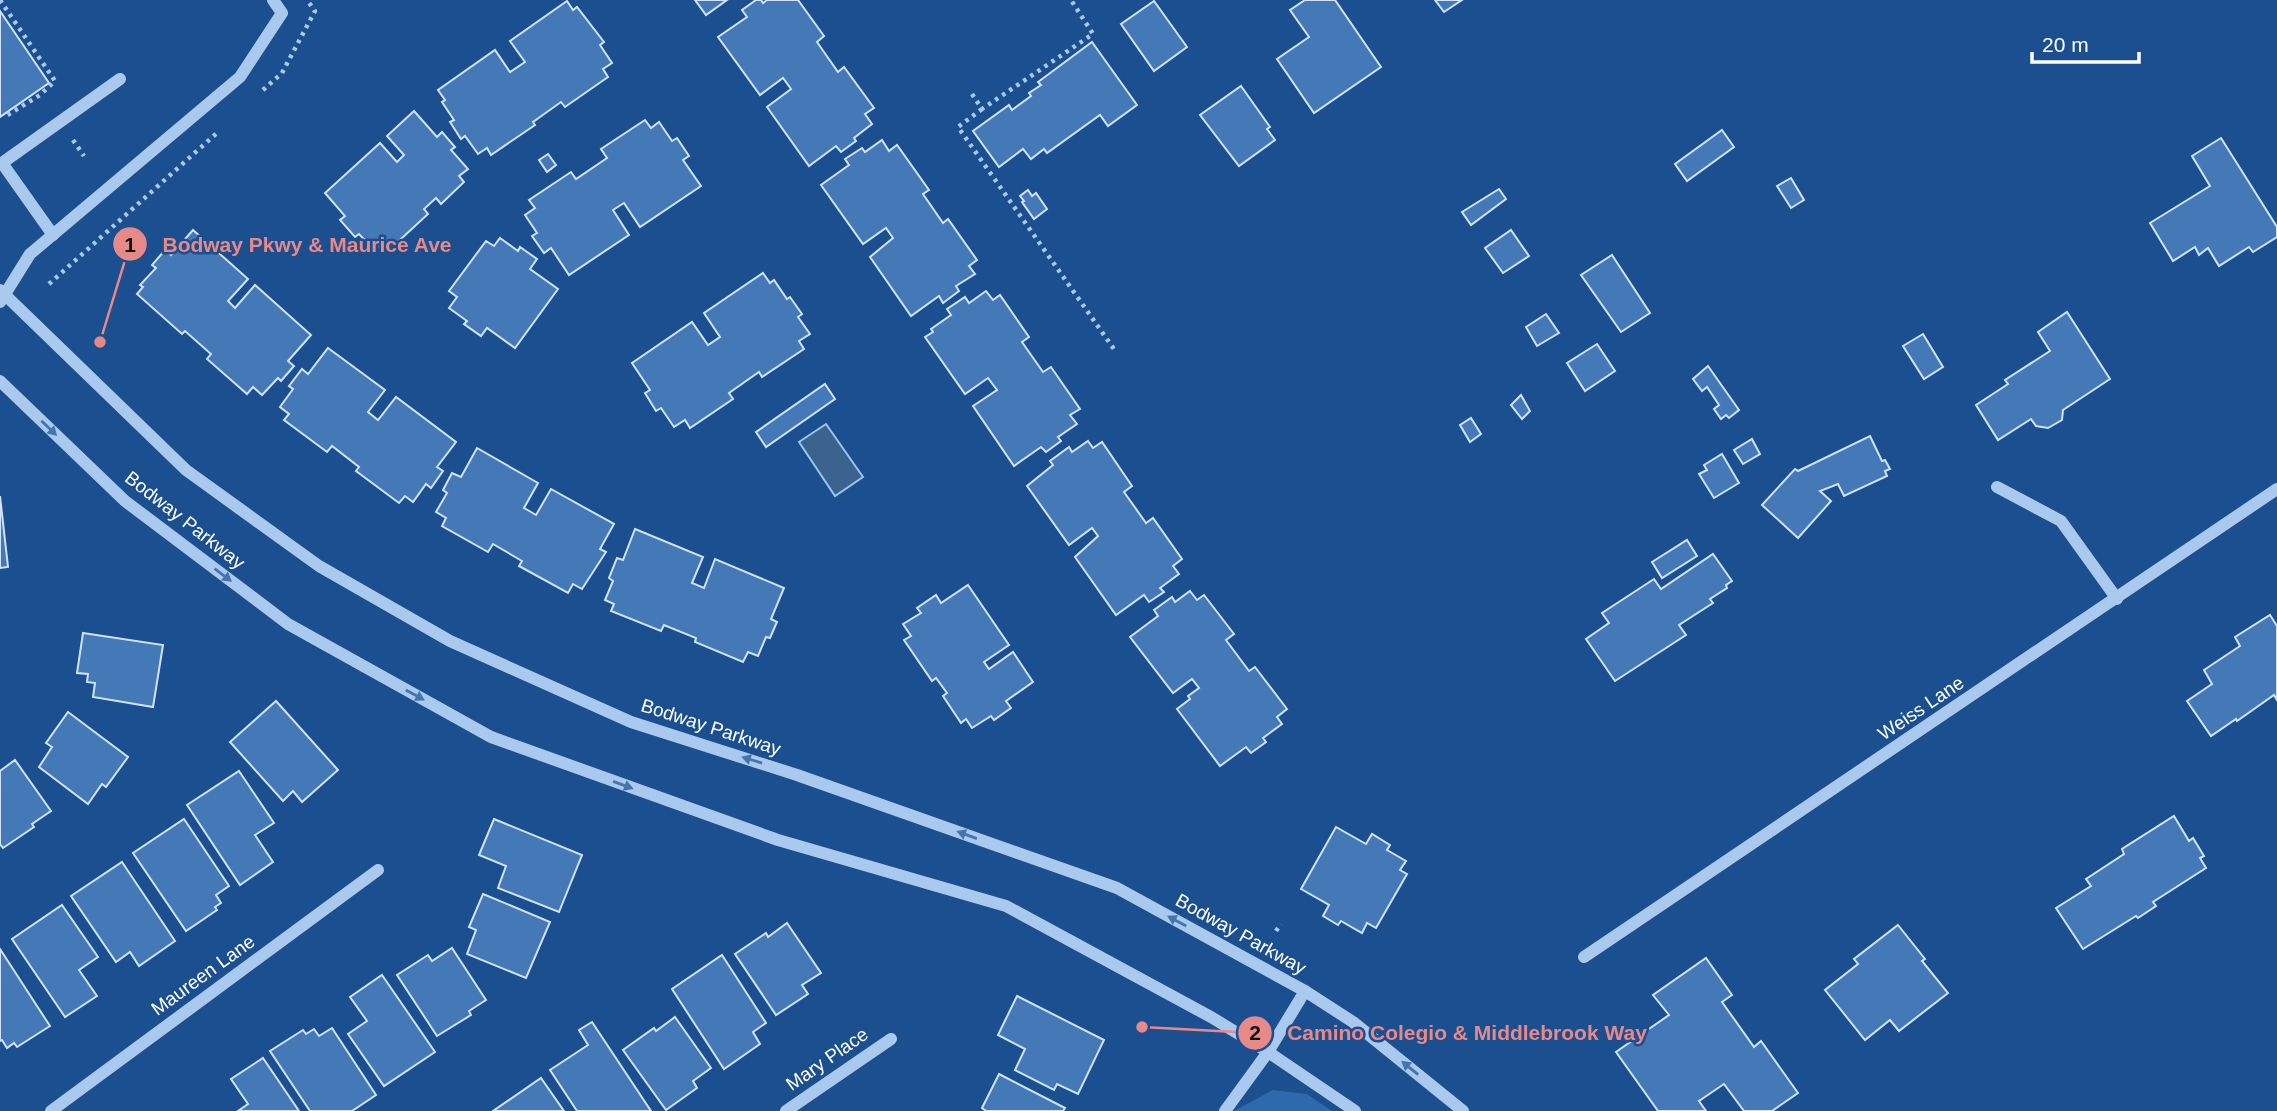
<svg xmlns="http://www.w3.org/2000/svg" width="2277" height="1111" font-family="Helvetica,sans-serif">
  <rect width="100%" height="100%" fill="#1b4f8f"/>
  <polygon fill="#2e69ad" points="1273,1090 1307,1094 1332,1111 1234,1111"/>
  <polygon fill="#3c6290" stroke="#9cc4f0" stroke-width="2" points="826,424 863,477 835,496 799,442"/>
  <g fill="#4478b7" stroke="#cfe3fa" stroke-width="2">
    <polygon points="695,0 727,0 706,15"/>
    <polygon points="756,0 761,0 763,3 767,0 798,0 824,36 817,42 838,72 844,67 874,108 865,114 872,124 854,138 856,141 841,152 836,146 809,166 767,107 791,89 783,78 760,95 718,37 747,17 742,10"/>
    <polygon points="1305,0 1335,0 1381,67 1314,113 1277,59 1309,37 1290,10"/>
    <polygon points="1435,0 1462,0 1444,12"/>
    <polygon points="567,1 573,10 577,7 604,42 600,45 612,63 603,69 608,77 565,107 561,102 533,122 535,125 491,155 487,148 478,154 465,136 461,139 450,122 454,120 442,102 445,100 438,90 495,50 510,72 525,62 510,41"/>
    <polygon points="1154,1 1187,47 1154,71 1121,24"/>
    <polygon points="0,11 49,83 0,117"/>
    <polygon points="1092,42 1137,105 1108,126 1100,115 1047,153 1044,149 1031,159 1023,149 999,167 973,131 1009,105 1012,110 1031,96 1029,93 1041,85 1038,82"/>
    <polygon points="1241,86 1270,127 1267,129 1275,140 1239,166 1200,115"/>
    <polygon points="414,111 437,137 442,132 455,147 451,150 468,169 459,176 464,182 441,204 436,198 424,209 428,214 388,251 381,243 374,250 359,234 355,237 340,220 345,216 325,193 380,143 397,162 404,155 387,136"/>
    <polygon points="645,120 651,128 659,122 672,141 677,138 689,156 683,160 701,186 640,227 624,203 613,210 629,235 569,275 551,248 544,253 532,236 537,233 525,215 535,208 529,200 571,172 576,179 607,158 601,149"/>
    <polygon points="1722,130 1734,147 1687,181 1675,164"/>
    <polygon points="2221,138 2277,227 2277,237 2253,252 2249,247 2219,266 2208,248 2199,255 2195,247 2173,261 2150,223 2210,186 2192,156"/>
    <polygon points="882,140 889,151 897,145 929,190 923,194 943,223 948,219 977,260 969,266 975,274 956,286 959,291 943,303 939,296 911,316 870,257 893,238 886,228 863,244 821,185 849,165 845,159 862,148 865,152"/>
    <polygon points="548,154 556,165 547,172 539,160"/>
    <polygon points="1791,178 1804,200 1791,208 1777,186"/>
    <polygon points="1499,189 1506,199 1471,225 1462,212"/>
    <polygon points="1028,190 1032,196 1036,193 1047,209 1034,219 1022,202 1024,201 1020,196"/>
    <polygon points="193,230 248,279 228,301 235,308 255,285 311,335 288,361 294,366 281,381 278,378 262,395 253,387 247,394 207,359 211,354 185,331 182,334 137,294 143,287 140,285 156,268 152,265 165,250 171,255"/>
    <polygon points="1511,230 1529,256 1503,273 1485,248"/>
    <polygon points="500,238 518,251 520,247 537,259 530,269 558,289 515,348 487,328 481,336 464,324 467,321 449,308 457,297 449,291 486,241 494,246"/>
    <polygon points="1612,255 1650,313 1621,332 1581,275"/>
    <polygon points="763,273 770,283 774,280 787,299 790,297 802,314 798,317 810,334 799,341 804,349 762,377 759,372 729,393 733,399 690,428 685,420 674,427 661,408 656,411 645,393 650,390 632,363 692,322 708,345 720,337 704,313"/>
    <polygon points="986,291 993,300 1000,295 1029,337 1022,342 1043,372 1051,367 1080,409 1070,415 1077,424 1058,437 1061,441 1046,452 1041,447 1014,466 973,406 997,390 988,378 965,394 925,337 933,332 931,329 951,315 947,309 965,297 969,303"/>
    <polygon points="2067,312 2110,379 2063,410 2062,420 2048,428 2036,426 2031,419 1998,440 1976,405 2008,384 2005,380 2050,351 2038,332"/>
    <polygon points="1546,314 1559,333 1537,346 1526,327"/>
    <polygon points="1923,334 1943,367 1924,379 1903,346"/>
    <polygon points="1597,344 1615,371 1585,391 1567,363"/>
    <polygon points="328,348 385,390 368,412 378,420 396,397 456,442 437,467 443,471 431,488 426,484 413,502 405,496 399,503 356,471 359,467 332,446 327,452 284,420 289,414 280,407 293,389 289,386 302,369 308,374"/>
    <polygon points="1708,366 1739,410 1729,418 1726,415 1721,419 1714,409 1719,405 1707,387 1702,391 1693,379"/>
    <polygon points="825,384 835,399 766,447 756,432"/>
    <polygon points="1521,395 1530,411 1522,419 1511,405"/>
    <polygon points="1471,418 1481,434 1470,442 1460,425"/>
    <polygon points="1870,436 1882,461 1885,460 1890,469 1885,471 1887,476 1844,496 1838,484 1820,491 1831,501 1798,538 1762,505 1795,469 1798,471"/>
    <polygon points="1752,439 1760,454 1743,464 1734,450"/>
    <polygon points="1088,441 1093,448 1102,442 1132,486 1124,492 1146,523 1153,518 1182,559 1173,566 1179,574 1160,588 1164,592 1149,602 1144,595 1116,615 1075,557 1098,536 1092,528 1069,545 1027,486 1053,465 1050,461 1069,447 1072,452"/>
    <polygon points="477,448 538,483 524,508 536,515 551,489 614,524 600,549 606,552 582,589 573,584 568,593 519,566 522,561 493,544 488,552 442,526 446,518 436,512 447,493 443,490 452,473 461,477"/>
    <polygon points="1722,454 1739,483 1714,498 1699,474 1707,470 1704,465"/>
    <polygon points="0,496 8,567 0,568"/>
    <polygon points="635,529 703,557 692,583 704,588 715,559 784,588 771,619 777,622 770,638 766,637 758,656 748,652 743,662 695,642 696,638 664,625 661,631 611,611 614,604 605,600 613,581 609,578 617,558 623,560"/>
    <polygon points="1687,540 1697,556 1662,578 1652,562"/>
    <polygon points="1713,554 1732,581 1726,585 1727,588 1710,599 1713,603 1679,625 1686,635 1615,681 1586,639 1609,623 1602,613 1654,579 1661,589"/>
    <polygon points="968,585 1009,645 984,662 989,669 1013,652 1033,682 1006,701 1011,708 994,720 991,716 972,728 966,719 961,723 943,696 947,693 936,678 932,681 904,640 911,636 903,624 921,613 917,608 936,595 941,603"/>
    <polygon points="1190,591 1197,600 1204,595 1234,634 1226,640 1249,671 1255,667 1287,709 1277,717 1282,724 1263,738 1266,742 1251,753 1246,747 1220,766 1177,709 1190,699 1188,696 1199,688 1192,679 1173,693 1130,637 1158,616 1154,610 1172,597 1175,602"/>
    <polygon points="2270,615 2277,626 2277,700 2274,695 2237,721 2236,719 2211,736 2187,701 2212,684 2204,670 2240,646 2235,637"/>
    <polygon points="83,633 163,645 153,707 93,697 95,683 87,682 88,674 77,673"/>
    <polygon points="276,701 338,770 302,802 293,791 283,801 230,742"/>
    <polygon points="68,712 128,757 106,787 102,784 88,804 39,767 52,747 46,743"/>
    <polygon points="15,760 51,811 32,824 34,827 3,848 0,844 0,771"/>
    <polygon points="239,771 274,823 255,835 273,862 240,885 187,805"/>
    <polygon points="2174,816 2189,841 2193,838 2204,856 2200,858 2206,868 2153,902 2156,906 2138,918 2136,916 2083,949 2056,908 2091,886 2086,879 2124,854 2122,849"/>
    <polygon points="184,819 229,886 216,895 221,903 215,907 217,910 186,931 133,853"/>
    <polygon points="494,819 582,855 559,912 498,888 506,866 479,855"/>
    <polygon points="1336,827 1366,844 1372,834 1390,845 1387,850 1406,861 1400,870 1407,874 1376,928 1367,923 1362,933 1341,921 1338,925 1323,916 1329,905 1301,889"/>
    <polygon points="122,862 175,941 139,966 130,952 116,962 71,896"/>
    <polygon points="483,894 550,922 526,978 467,954 476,930 469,927"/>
    <polygon points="62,905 98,957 79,970 97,996 65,1017 12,939"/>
    <polygon points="787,923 821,973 802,985 808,994 776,1015 735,954 766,933 768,937"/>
    <polygon points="1898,925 1925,959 1922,961 1948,993 1899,1031 1890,1020 1865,1040 1825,990 1858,964 1854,959"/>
    <polygon points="452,948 486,1000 469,1011 471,1015 437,1036 397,975 428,955 432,961"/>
    <polygon points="0,949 50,1026 17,1047 14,1043 7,1048 2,1040 0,1041"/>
    <polygon points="722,955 766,1023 753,1032 760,1044 724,1069 672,989"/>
    <polygon points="1706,958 1732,995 1722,1002 1754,1047 1761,1041 1798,1093 1772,1111 1744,1111 1724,1084 1699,1101 1706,1111 1658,1111 1616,1052 1669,1015 1653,995"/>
    <polygon points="382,975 435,1052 384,1086 348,1034 367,1021 350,997"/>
    <polygon points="1017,996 1104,1040 1078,1094 1057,1084 1054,1090 1015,1070 1025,1049 998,1035"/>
    <polygon points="675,1017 711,1068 693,1081 697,1088 666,1110 623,1050 654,1028 656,1031"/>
    <polygon points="592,1022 651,1111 577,1111 550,1070 588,1045 579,1030"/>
    <polygon points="332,1028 376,1095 352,1111 310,1111 270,1051 303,1030 306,1034 314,1029 319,1036"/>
    <polygon points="263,1058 299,1111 238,1111 248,1104 231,1079"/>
    <polygon points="999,1074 1065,1108 1063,1111 986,1111 982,1108"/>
    <polygon points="541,1078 564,1111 493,1111"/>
  </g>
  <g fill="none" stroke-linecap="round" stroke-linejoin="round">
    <g stroke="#a9c9ee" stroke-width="4.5" stroke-dasharray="3.5 5" stroke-linecap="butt">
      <polyline points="0,0 55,81 40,95 6,116"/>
      <polyline points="263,90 282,73 315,11 307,0"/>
      <polyline points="972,94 982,109 1093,34 1071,0"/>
      <polyline points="982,109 958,127 1116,352"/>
      <polyline points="73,140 84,156"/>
      <polyline points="49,284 218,132"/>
      <polyline points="1276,931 1281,924"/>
    </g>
    <g stroke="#a9c9ee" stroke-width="12">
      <polyline points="53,235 2,163 120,79"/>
      <polyline points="0,290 186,470 319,566 450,641 631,722 797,775 1117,888 1305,991 1353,1022 1463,1111"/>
      <polyline points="0,302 30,254 240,77 282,13 273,0"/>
      <polyline points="0,381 125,501 288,624 491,737 778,840 1006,906 1211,1017 1268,1052 1355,1111"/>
      <polyline points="1997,487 2061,521 2117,599"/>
      <polyline points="1584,957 2277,489"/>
      <polyline points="51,1111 378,870"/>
      <polyline points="786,1111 891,1039"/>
      <polyline points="1225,1111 1268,1052 1305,991"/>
    </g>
  </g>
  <defs><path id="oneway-solid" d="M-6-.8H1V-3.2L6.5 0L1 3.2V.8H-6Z" transform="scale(1.75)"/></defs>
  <g fill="#4674ac">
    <use href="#oneway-solid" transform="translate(49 428) rotate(44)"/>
    <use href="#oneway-solid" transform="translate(223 575) rotate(37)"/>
    <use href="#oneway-solid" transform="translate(415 695) rotate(29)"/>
    <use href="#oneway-solid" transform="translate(752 760) rotate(-163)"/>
    <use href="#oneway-solid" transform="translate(623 785) rotate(20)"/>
    <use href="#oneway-solid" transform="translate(967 835) rotate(-160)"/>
    <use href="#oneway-solid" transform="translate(1177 921) rotate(-152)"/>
    <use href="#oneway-solid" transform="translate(1410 1068) rotate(-141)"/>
  </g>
  <g text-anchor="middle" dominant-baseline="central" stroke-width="5" stroke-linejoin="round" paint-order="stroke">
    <g font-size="19" fill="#fff" stroke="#1b4f8f">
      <text transform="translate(185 520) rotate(38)">Bodway Parkway</text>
      <text transform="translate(1921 708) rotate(-34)">Weiss Lane</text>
      <text transform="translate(711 727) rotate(18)">Bodway Parkway</text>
      <text transform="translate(1241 934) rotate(29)">Bodway Parkway</text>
      <text transform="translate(203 975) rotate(-36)">Maureen Lane</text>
      <text transform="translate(827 1059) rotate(-35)">Mary Place</text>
    </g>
  </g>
  <path fill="none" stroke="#e88989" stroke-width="2.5" d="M100 342L130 244M1142 1027L1255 1033"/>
  <g fill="#e88989" stroke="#1b4f8f" stroke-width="2.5">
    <circle cx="100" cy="342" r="7"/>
    <circle cx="1142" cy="1027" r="7"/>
    <circle cx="130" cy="244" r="18"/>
    <circle cx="1255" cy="1033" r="18"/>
  </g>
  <g font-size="21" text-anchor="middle" font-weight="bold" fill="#111">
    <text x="130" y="252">1</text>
    <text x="1255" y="1040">2</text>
  </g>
  <g font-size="21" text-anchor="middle" font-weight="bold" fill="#e88989" stroke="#1b4f8f" stroke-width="5" stroke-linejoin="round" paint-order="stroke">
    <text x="307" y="252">Bodway Pkwy &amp; Maurice Ave</text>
    <text x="1467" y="1040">Camino Colegio &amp; Middlebrook Way</text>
  </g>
  <path d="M2032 52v10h107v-10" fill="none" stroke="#ffffff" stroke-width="3.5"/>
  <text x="2042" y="52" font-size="21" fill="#ffffff" stroke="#1b4f8f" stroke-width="5" paint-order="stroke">20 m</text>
</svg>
